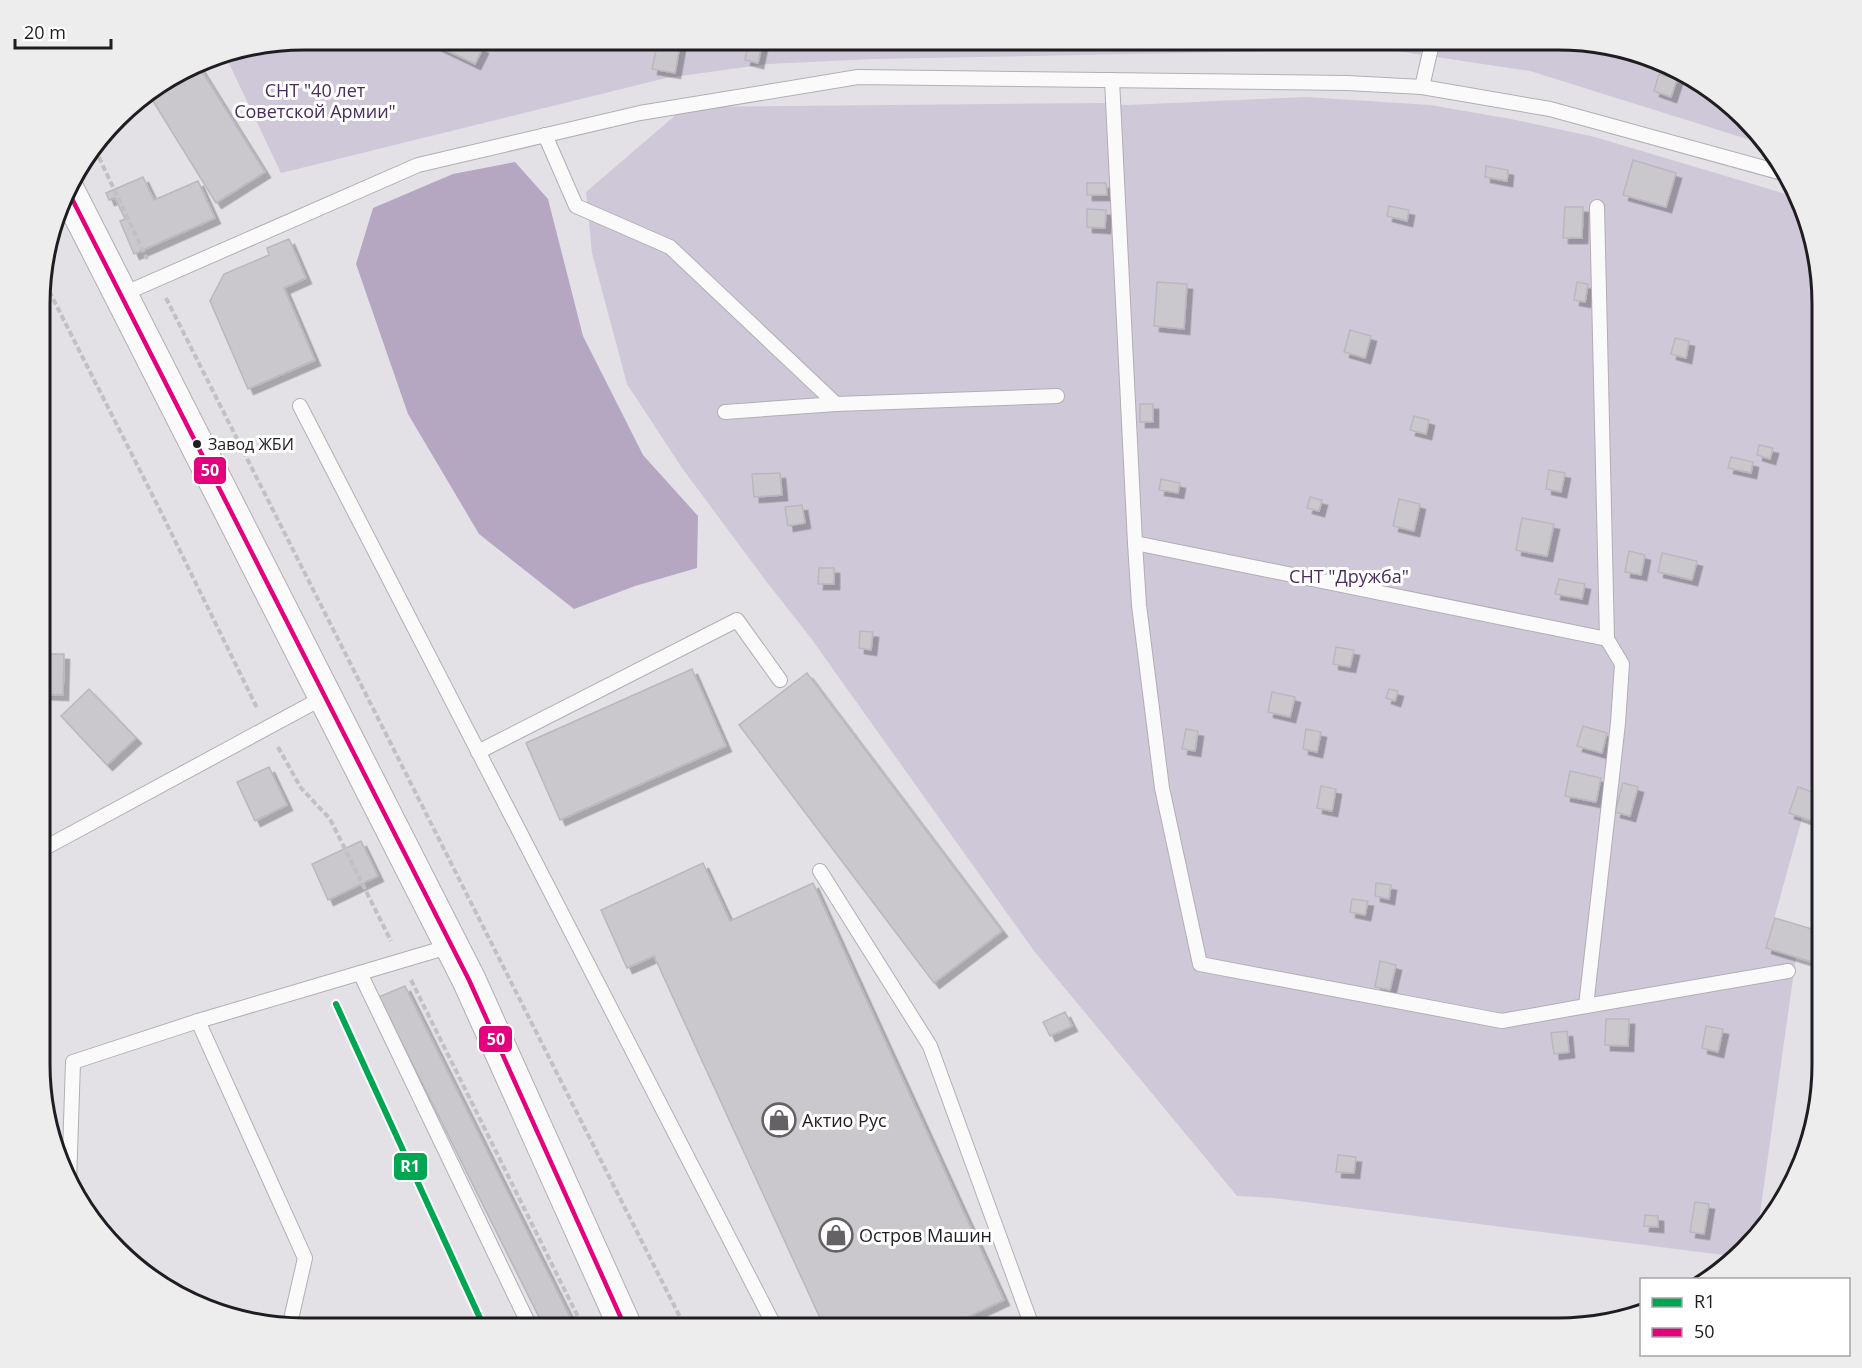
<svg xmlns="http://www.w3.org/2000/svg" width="1862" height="1368" font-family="'Open Sans',sans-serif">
  <defs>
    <filter id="shadow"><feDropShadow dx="5.5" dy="5.5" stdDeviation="0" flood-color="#0004"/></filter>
  </defs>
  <rect width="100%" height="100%" fill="#e3e1e6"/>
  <g fill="#cfc8d8">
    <polygon points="303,39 1576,40 1644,53 1720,94 1760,143 1530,71 1383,49 873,59 768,64 666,78 281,173 225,55"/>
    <polygon points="1306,97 1430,105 1511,119 1595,137 1799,198 1822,286 1822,746 1766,948 1796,957 1757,1235 1731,1256 1274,1198 1237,1196 1034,951 810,637 766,581 682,468 627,384 592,253 586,192 685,107 1103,103 1128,105"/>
  </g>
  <polygon fill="#b5a6c2" points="515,162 548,199 583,336 643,455 698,516 697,568 635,586 574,609 479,534 408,414 356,264 373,208 453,174"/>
  <g fill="#cac8cc" stroke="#bab8bc" stroke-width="1.5" filter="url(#shadow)">
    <polygon points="423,39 465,39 483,48 475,64"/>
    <polygon points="749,39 763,40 758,63 745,60"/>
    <polygon points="658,41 680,45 675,73 652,69"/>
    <polygon points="197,63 265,172 216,203 148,93"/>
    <polygon points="1659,74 1677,79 1671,97 1654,91"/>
    <polygon points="1633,160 1676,173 1666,207 1623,195"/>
    <polygon points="1486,166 1508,170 1507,181 1485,177"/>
    <polygon points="143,177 154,200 198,181 215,218 134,254 120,221 125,219 115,198 109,200 106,193"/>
    <polygon points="1087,183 1106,183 1107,195 1087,195"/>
    <polygon points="1389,206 1409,210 1407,221 1387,216"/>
    <polygon points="1565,207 1583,207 1582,238 1563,238"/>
    <polygon points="1087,209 1106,210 1105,228 1087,227"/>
    <polygon points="289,239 306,278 284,288 315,360 248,389 210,301 224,274 269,255 267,248"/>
    <polygon points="1157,282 1187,284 1184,329 1154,326"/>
    <polygon points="1577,282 1588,284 1585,302 1574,300"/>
    <polygon points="1350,330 1371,336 1365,358 1344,352"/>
    <polygon points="1675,338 1689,341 1686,358 1671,354"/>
    <rect x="1140" y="404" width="13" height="18"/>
    <polygon points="1414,416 1429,420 1426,434 1410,430"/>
    <polygon points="1759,445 1773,448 1770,459 1757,455"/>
    <polygon points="1731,457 1753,462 1751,473 1728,468"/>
    <polygon points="1549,470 1565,473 1561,492 1546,489"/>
    <polygon points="780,473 782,495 754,497 752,474"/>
    <polygon points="1161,479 1180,483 1178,493 1159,490"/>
    <polygon points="1310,497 1322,500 1319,511 1307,508"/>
    <polygon points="1399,499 1420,504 1414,531 1393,526"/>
    <polygon points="802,505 805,523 788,526 785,507"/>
    <polygon points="1522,518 1554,524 1547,556 1516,550"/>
    <polygon points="1629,551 1645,555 1641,575 1625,572"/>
    <polygon points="1662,553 1697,561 1692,580 1658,572"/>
    <polygon points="819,568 834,568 834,584 818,584"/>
    <polygon points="1559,579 1585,584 1582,599 1555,594"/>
    <polygon points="860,631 873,632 871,650 859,648"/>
    <polygon points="1336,647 1354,650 1350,667 1333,664"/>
    <polygon points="41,654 64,654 63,695 41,694"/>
    <polygon points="692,669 726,746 560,820 526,743"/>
    <polygon points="807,673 1002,931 934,983 739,725"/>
    <polygon points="89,689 136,738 107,765 61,716"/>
    <polygon points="1389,689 1398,691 1395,701 1386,698"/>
    <polygon points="1272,692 1295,697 1290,717 1268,712"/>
    <polygon points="1583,726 1607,733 1602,753 1577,746"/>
    <polygon points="1186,729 1198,731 1195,751 1182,749"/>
    <polygon points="1306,729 1321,732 1317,752 1303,749"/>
    <polygon points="269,767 287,805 255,821 237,782"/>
    <polygon points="1570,771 1601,778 1596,802 1565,796"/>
    <polygon points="1623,783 1638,787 1630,816 1615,812"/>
    <polygon points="1321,786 1336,789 1332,811 1317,808"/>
    <polygon points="1798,787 1822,795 1822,810 1818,823 1789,813"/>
    <polygon points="361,841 378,876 328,900 312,864"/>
    <polygon points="1822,859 1822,886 1815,884"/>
    <polygon points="703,863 730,921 813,883 1004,1300 942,1329 825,1329 654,956 627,968 601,910"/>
    <polygon points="1376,883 1391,885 1389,899 1375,896"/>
    <polygon points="1352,899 1368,901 1365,915 1350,912"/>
    <polygon points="1775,918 1822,932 1822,965 1766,948"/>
    <polygon points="1380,961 1396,965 1390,990 1375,987"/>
    <polygon points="405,986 576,1329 545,1329 379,997"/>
    <polygon points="1065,1012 1072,1026 1050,1036 1043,1022"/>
    <polygon points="1606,1019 1629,1019 1628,1046 1605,1045"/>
    <polygon points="1706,1026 1723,1029 1718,1052 1702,1048"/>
    <polygon points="1567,1031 1569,1052 1554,1054 1551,1033"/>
    <polygon points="1338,1155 1356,1157 1354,1173 1336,1172"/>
    <polygon points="1695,1202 1709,1204 1704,1234 1690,1232"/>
    <polygon points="1645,1215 1658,1216 1658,1227 1644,1226"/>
  </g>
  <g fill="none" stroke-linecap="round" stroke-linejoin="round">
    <defs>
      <g id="lane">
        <polyline points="1112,80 1135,543 1607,639 1597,207"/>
        <polyline points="1422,87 1433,39"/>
        <polyline points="545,135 576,206 670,247 836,404"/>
        <polyline points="121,295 418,165 640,113 858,77 1347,83 1422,87 1550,109 1786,174"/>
        <polyline points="300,406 776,1329"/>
        <polyline points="725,412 836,404 1057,396"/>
        <polyline points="1135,543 1139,605 1162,788 1200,964 1502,1021 1586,1006"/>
        <polyline points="1607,639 1622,664 1618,723 1586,1006 1788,971"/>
        <polyline points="478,752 737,620 780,680"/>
        <polyline points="41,850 326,696"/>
        <polyline points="820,871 930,1046 1033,1329"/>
        <polyline points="1820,912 1822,912"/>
        <polyline points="451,946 360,973 531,1329"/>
        <polyline points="198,1021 305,1258 289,1328"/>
        <polyline points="69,1183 73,1062 198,1021 360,973"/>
      </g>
      <polyline id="secondary" points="66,187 469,980 626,1329"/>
    </defs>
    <use href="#lane" stroke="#b1afb3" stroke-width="16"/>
    <use href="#secondary" stroke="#b1afb3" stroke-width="35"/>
    <g stroke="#c1c0c2" stroke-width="4" stroke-dasharray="6 3" stroke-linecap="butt">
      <polyline points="95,149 147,259"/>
      <polyline points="41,275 159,508 257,708"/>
      <polyline points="166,298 686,1329"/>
      <polyline points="278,747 301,788 330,819 391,941"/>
      <polyline points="411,980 584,1329"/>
    </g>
    <use href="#lane" stroke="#fbfafb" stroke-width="14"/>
    <use href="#secondary" stroke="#fbfafb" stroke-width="33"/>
    <defs>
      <polyline id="bus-1" points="66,187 469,980 626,1329"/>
    </defs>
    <use href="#bus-1" stroke="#fff" stroke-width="9"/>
    <use href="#bus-1" stroke="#e5007d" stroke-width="4.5"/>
    <defs>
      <polyline id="rail-1" points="336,1004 485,1329"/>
    </defs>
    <use href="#rail-1" stroke="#fff" stroke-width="10"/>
    <use href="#rail-1" stroke="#00a651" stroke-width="6"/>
  </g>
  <defs>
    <symbol id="shop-ring" viewBox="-11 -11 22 22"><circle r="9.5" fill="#fff" stroke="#646265" stroke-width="1.5"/><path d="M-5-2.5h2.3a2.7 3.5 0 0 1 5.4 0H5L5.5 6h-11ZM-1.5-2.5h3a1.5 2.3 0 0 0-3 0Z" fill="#646265"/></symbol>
  </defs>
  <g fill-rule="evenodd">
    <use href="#shop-ring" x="760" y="1101" width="38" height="38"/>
    <use href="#shop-ring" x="817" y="1216" width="38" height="38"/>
  </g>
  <circle fill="#1f1d20" stroke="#fff" stroke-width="2" cx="197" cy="444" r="5"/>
  <g text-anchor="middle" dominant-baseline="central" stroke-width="6" stroke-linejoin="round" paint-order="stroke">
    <g font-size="16" fill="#1f1d20" stroke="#fff" text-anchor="start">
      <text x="208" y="444">Завод ЖБИ</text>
    </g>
    <g font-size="18" fill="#482c5e" stroke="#fff">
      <text x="315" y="90">СНТ "40 лет<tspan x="315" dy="21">Советской Армии"</tspan></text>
      <text x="1349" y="576">СНТ "Дружба"</text>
    </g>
    <g font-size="18" fill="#1f1d20" stroke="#fff" text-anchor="start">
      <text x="802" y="1120">Актио Рус</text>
      <text x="859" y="1235">Остров Машин</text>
    </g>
  </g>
  <path d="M0 0H1862V1368H0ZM304 50H1558A254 254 0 0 1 1812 304V1064A254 254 0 0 1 1558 1318H304A254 254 0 0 1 50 1064V304A254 254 0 0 1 304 50Z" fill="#ededed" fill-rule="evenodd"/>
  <path fill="none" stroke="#1f1d20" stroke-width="3" d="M304 50H1558A254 254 0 0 1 1812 304V1064A254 254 0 0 1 1558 1318H304A254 254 0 0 1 50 1064V304A254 254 0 0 1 304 50Z"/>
  <g stroke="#fff" stroke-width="2">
    <rect x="193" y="456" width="34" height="29" rx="6" fill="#e5007d"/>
    <rect x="478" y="1025" width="35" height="28" rx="6" fill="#e5007d"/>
    <rect x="393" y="1152" width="35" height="29" rx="6" fill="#00a651"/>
  </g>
  <g font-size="16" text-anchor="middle" font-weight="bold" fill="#fff">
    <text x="210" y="476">50</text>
    <text x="496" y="1045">50</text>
    <text x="410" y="1172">R1</text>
  </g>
  <rect x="1640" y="1278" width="210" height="78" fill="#ffffff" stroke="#a5a5a6" stroke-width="1.5"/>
  <rect x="1652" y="1298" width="30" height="9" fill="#00a651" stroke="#a5a5a6" stroke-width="1.5"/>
  <text x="1694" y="1308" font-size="18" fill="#1f1d20">R1</text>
  <rect x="1652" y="1328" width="30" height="9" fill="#e5007d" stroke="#a5a5a6" stroke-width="1.5"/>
  <text x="1694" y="1338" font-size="18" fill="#1f1d20">50</text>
  <path d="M15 39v9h96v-9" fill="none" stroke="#1f1d20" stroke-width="3"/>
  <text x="24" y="39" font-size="18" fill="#1f1d20" stroke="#ffffff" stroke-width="4.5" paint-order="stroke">20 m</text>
</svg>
